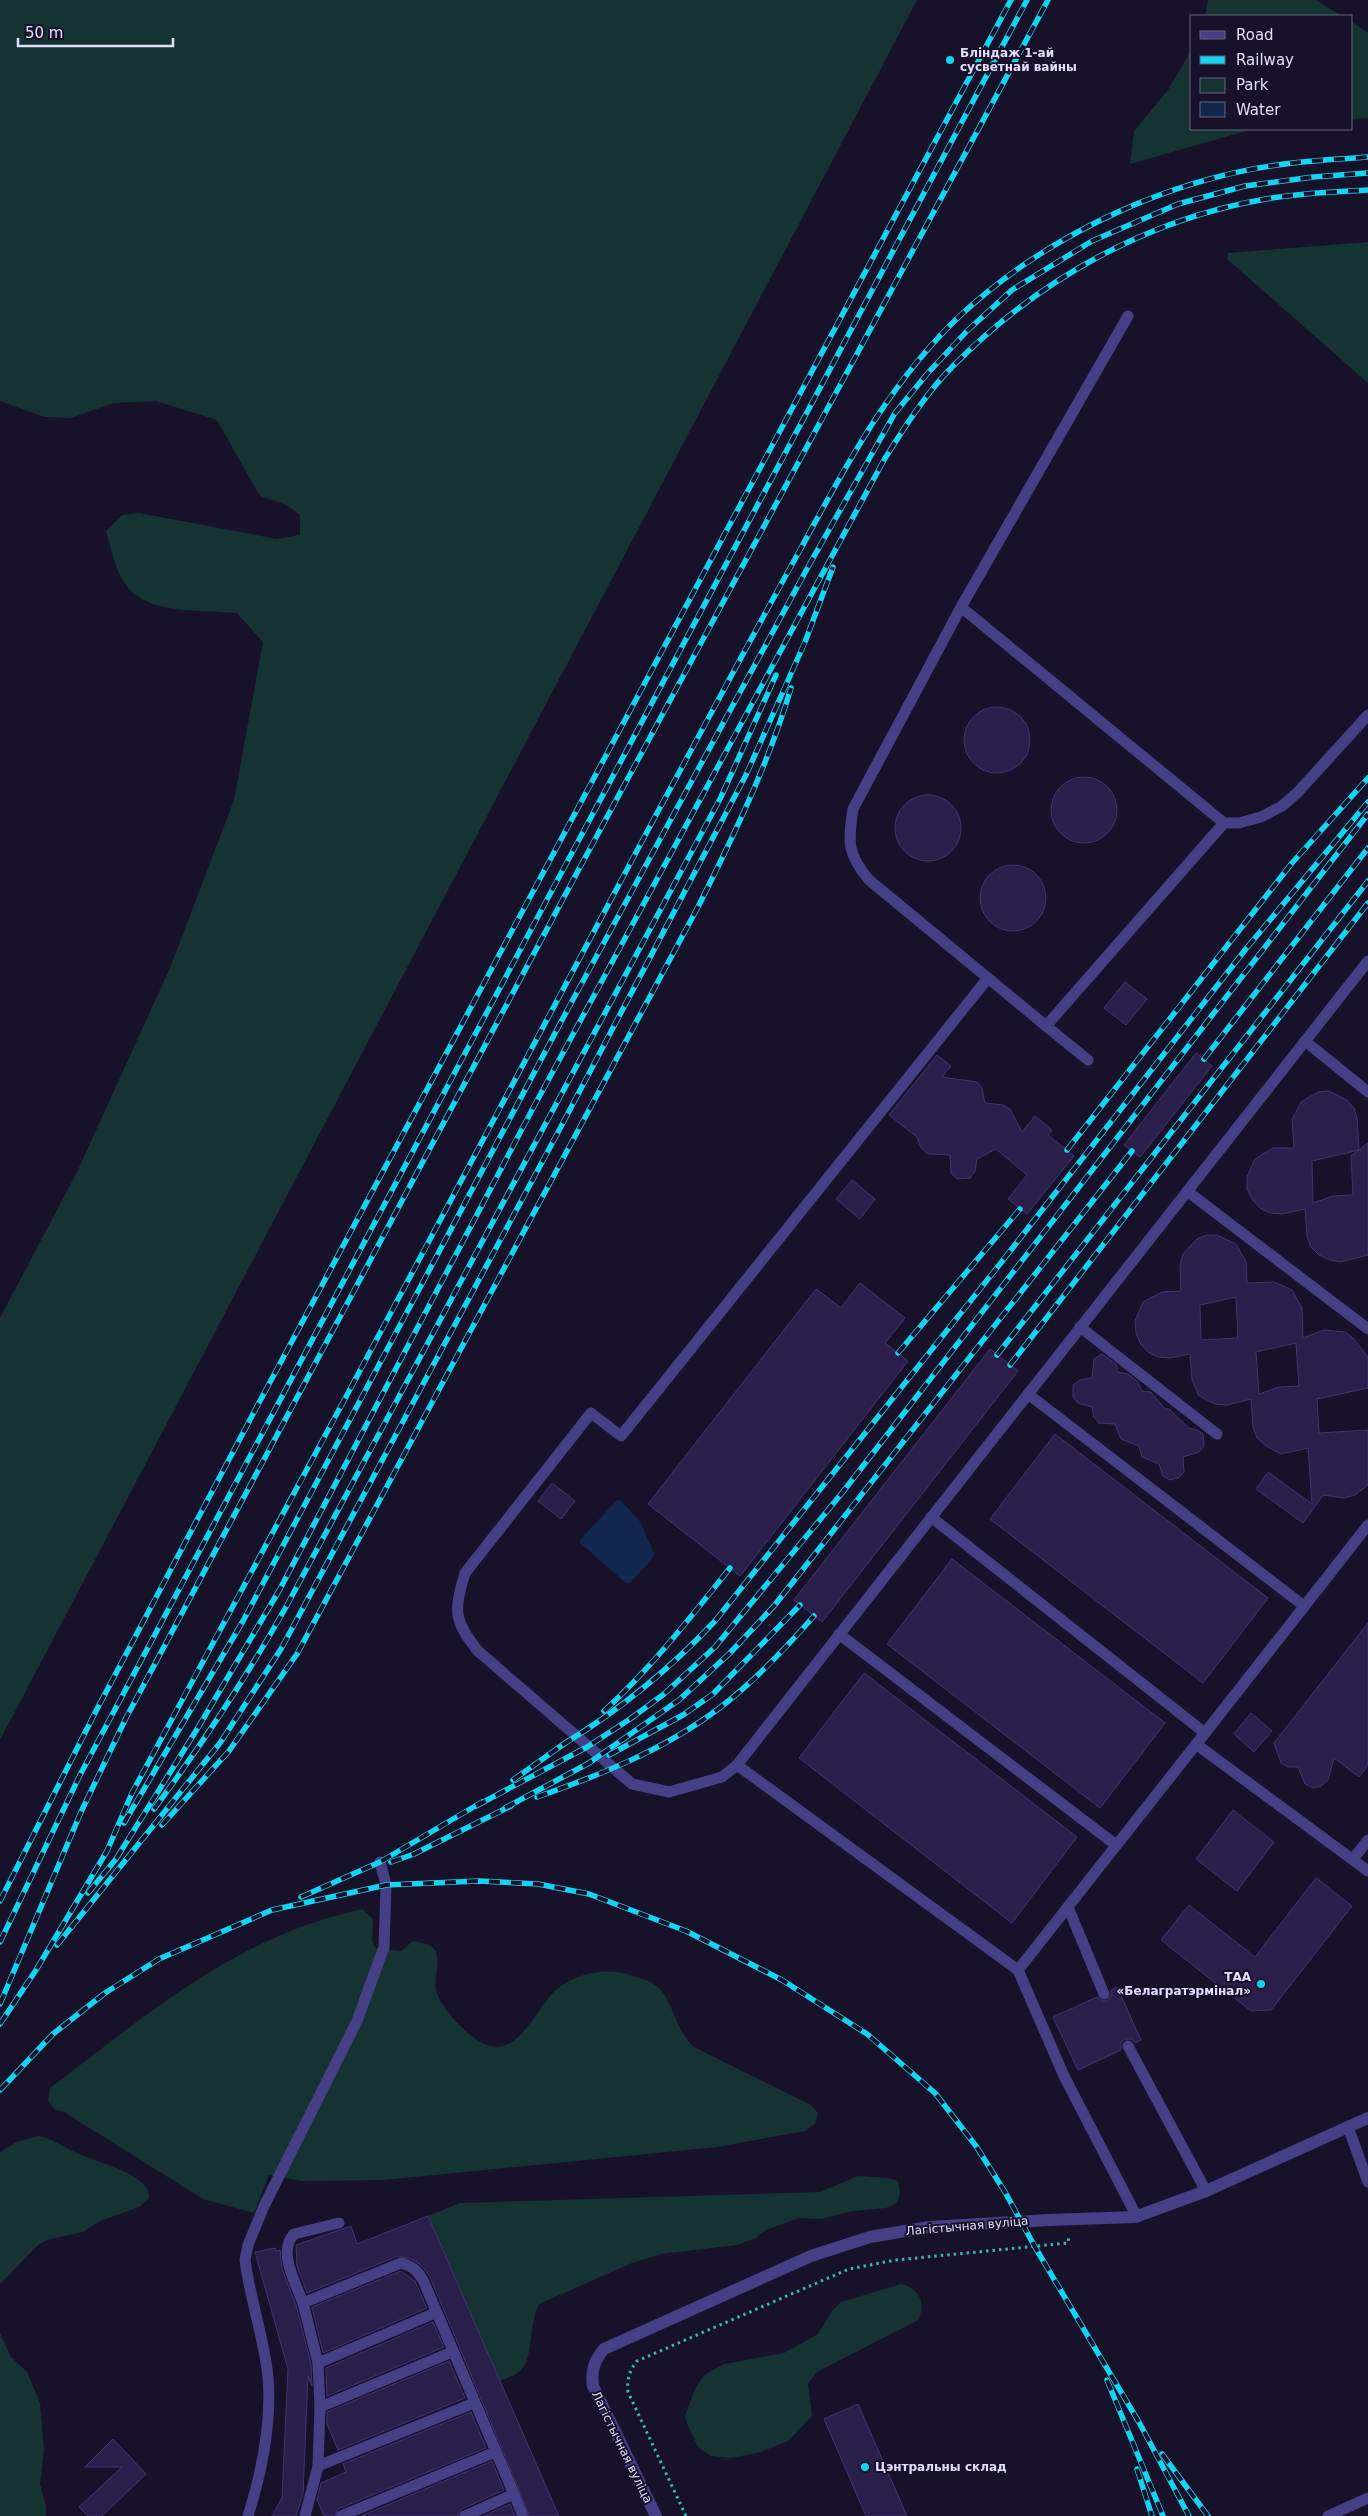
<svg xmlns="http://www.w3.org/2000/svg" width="1368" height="2516" font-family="'DejaVu Sans',sans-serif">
  <rect width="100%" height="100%" fill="#17122a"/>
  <g fill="#163333">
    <path d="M 0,0 L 917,0 L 0,1740 L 0,1318 L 77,1172 L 170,968 L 234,800 L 263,642 L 237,613 C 207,610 155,614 132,592 C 116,576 112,551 106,531 L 122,515 L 139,513 L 277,539 L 300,535 L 300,515 L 287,505 L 260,496 L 217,420 L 156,401 L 113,403 L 71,418 L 44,417 L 0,401 Z"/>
    <polygon points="1208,0 1316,0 1342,16 1205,16"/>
    <polygon points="1352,22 1368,33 1368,118 1352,119"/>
    <polygon points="1192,49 1192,129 1253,129 1130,164 1134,131 1168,90"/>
    <polygon points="1368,242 1368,383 1227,259 1228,253"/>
    <path d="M 362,1909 L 373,1919 L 372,1941 L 375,1948 L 401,1951 L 413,1941 C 421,1943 432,1943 436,1952 C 440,1963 434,1978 436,1990 C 440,2008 472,2042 490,2046 C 523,2054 538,2001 561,1986 C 581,1972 610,1967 633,1976 C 642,1979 654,1982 660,1989 C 674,2005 676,2031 694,2047 L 811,2105 L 818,2113 L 815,2124 L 805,2131 L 717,2147 L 383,2180 L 302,2181 L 269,2175 L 254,2213 L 203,2199 L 64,2112 L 54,2109 L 48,2101 L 50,2088 C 151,2012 235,1937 362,1909 Z"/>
    <path d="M 38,2136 C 53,2139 63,2147 77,2153 C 94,2161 135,2171 146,2187 C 148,2189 149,2195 149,2198 L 141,2206 L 98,2222 L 83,2232 L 50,2239 L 39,2244 L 0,2284 L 0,2152 L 17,2142 Z"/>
    <path d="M 858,2176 L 887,2178 L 898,2181 L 900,2193 L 897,2203 L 886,2208 L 853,2211 L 821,2219 L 799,2218 L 766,2230 L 756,2238 L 737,2245 L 661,2254 L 632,2263 L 539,2304 C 529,2322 534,2356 521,2370 C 517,2375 506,2378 500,2381 L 428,2216 L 460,2203 L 820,2192 Z"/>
    <path d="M 901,2284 C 920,2288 926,2304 918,2320 L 817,2372 L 808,2384 L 812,2416 L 788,2441 L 761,2452 L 731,2458 L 711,2456 L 698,2447 L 688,2426 L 685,2416 L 695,2389 L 704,2375 L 724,2364 L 784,2353 L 818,2334 L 832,2311 L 841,2302 Z"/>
    <polygon points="0,2333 11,2357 27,2372 40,2403 44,2450 40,2484 46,2506 46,2516 0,2516"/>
  </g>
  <polygon fill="#12274e" points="617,1500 621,1501 639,1520 654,1553 653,1558 630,1583 626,1583 580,1543 580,1540"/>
  <g fill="#291f4a" stroke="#423374" fill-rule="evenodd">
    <circle cx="997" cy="740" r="33"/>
    <circle cx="1084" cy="810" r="33"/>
    <circle cx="928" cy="828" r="33"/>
    <circle cx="1013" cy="898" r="33"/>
    <polygon points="1125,982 1147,999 1126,1025 1104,1008"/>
    <polygon points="1196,1053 1212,1066 1140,1157 1124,1145"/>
    <polygon points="937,1055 951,1066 942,1077 977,1082 982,1088 985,1103 1003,1105 1010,1109 1022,1132 1035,1116 1052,1130 1048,1135 1074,1156 1027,1214 1008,1199 1027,1175 996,1149 977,1159 975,1171 970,1178 957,1179 951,1173 950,1155 928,1154 921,1148 917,1137 889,1115"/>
    <path d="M 1329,1091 L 1347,1100 L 1354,1108 L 1357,1118 L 1359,1150 L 1368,1143 L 1368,1255 L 1341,1262 L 1330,1260 L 1319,1255 L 1311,1247 L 1307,1236 L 1305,1209 L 1282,1214 L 1270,1213 L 1260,1208 L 1252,1199 L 1247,1189 L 1247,1177 L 1255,1159 L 1273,1148 L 1294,1148 L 1292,1120 L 1301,1102 L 1318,1092 ZM 1359,1150 L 1351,1156 L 1353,1195 L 1333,1196 L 1313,1203 L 1312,1161 Z"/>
    <polygon points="852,1180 875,1199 860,1219 836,1199"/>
    <path d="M 1207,1235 L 1217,1235 L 1236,1244 L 1246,1262 L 1247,1283 L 1274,1282 L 1292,1290 L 1302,1308 L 1303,1338 L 1324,1330 L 1345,1332 L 1353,1338 L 1368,1357 L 1368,1388 L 1317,1399 L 1319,1433 L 1368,1430 L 1368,1485 L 1355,1495 L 1344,1498 L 1323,1495 L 1303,1523 L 1256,1489 L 1268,1472 L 1312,1504 L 1308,1448 L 1281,1454 L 1266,1446 L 1257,1438 L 1253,1427 L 1251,1399 L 1227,1405 L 1215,1404 L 1199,1396 L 1192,1380 L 1190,1354 L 1170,1358 L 1158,1357 L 1148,1352 L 1140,1343 L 1136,1333 L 1135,1321 L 1143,1302 L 1162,1292 L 1181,1291 L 1180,1264 L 1183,1254 L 1197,1239 ZM 1236,1297 L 1238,1338 L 1201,1340 L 1200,1305 ZM 1296,1343 L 1299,1386 L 1279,1387 L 1259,1394 L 1256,1352 Z"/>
    <polygon points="860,1283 905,1318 885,1343 908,1361 740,1576 648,1504 816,1289 841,1308"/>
    <polygon points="990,1349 1018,1371 822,1622 794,1600"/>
    <polygon points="1102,1354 1117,1365 1117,1372 1128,1374 1137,1381 1142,1391 1151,1392 1165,1409 1169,1409 1189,1428 1197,1430 1203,1434 1204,1446 1199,1452 1183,1457 1184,1472 1178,1478 1170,1480 1163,1476 1159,1464 1142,1457 1139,1446 1121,1439 1115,1424 1099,1423 1094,1417 1092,1407 1078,1403 1073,1397 1073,1385 1080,1380 1092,1378 1094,1359"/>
    <polygon points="1055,1434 1268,1598 1203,1683 990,1519"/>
    <polygon points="552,1483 575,1501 561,1519 538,1501"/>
    <polygon points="952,1559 1165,1723 1100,1808 887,1644"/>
    <polygon points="1368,1623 1368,1765 1359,1777 1334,1758 1328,1780 1321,1786 1313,1788 1305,1784 1298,1767 1288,1767 1281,1763 1274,1743"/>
    <polygon points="864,1673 1077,1837 1012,1923 799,1758"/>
    <polygon points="1251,1713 1272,1731 1254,1752 1234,1734"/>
    <polygon points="1233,1810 1274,1842 1237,1891 1196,1859"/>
    <polygon points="1316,1878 1352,1906 1271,2010 1251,2011 1161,1940 1189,1905 1255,1957"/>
    <polygon points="1117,1987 1141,2040 1135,2043 1132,2039 1125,2039 1121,2042 1121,2050 1078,2070 1053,2017 1097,1997 1103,2001 1107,2001 1111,1995 1111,1990"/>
    <polygon points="428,2216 500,2381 559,2516 530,2516 430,2277 421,2265 411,2259 398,2256 307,2293 297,2266 296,2245 351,2226 357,2244"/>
    <polygon points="275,2248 276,2251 280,2250 282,2269 296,2305 311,2364 312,2386 308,2376 303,2494 296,2516 272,2516 282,2498 288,2369 255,2252"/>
    <polygon points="401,2271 415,2281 427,2308 323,2353 312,2307"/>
    <polygon points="433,2322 444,2347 327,2396 326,2368"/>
    <polygon points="449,2361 465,2398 338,2450 327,2424 327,2412"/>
    <polygon points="858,2404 907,2516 866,2516 824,2419"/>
    <polygon points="471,2412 486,2448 338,2509 334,2516 324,2516 317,2500 321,2483 346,2472 343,2464"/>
    <polygon points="113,2439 146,2474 102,2516 88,2516 79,2507 122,2467 85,2467"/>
    <polygon points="492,2461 504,2490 462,2509 458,2516 361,2516"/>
    <polygon points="510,2504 515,2516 483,2516"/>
  </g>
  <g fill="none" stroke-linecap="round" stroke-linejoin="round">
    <path stroke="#38b6b3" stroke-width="3" stroke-dasharray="2.5 4" stroke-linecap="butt" d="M 686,2516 L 628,2392 C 627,2379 629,2371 637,2361 L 849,2269 L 896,2260 L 1068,2243 L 1069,2235"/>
    <g stroke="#454086" stroke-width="11">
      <polyline points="961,607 1224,823"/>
      <path d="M 988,978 L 869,880 C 847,854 848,842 853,809 L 961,607 L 1128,316"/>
      <polyline points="1046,1026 1088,1060"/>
      <polyline points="1305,1041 1368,1092"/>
      <polyline points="1187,1191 1368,1329"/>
      <polyline points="1080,1327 1217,1434"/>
      <polyline points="1028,1394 1304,1606"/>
      <polyline points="931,1517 1205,1733 1368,1525"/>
      <polyline points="839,1634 1116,1845"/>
      <polyline points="1205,1733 1018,1970 737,1765 1368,961"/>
      <polyline points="1196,1744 1368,1871"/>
      <path d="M 737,1765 L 722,1777 L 669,1792 L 632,1784 L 478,1651 C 453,1620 454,1611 465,1573 L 591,1413 L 621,1436 L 988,978 L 1046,1026 L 1224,823 L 1239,823 L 1261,817 L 1282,806 L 1298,792 L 1368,715"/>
      <polyline points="1353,1859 1368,1840"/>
      <polyline points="1068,1907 1104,1994"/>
      <polyline points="1018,1970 1064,2076 1137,2217"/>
      <polyline points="1128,2046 1206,2191"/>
      <polyline points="1348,2127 1368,2182"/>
      <path d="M 303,2303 C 296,2283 277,2252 294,2234 L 339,2223"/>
      <polyline points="318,2363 435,2313"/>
      <polyline points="320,2407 452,2352"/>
      <polyline points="318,2466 474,2403"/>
      <polyline points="514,2494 523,2516"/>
      <path d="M 248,2516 C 262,2471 272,2424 268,2377 C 264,2338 250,2299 245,2260 L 248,2245 L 264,2206 L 357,2021 L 384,1947 L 386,1885 L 380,1862"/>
      <path d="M 305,2516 L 318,2466 L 320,2407 L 318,2363 L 303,2303 L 401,2263 C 412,2266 417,2270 423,2280 L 514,2494 L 465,2516"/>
      <polyline points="341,2516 495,2452"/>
      <polyline points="1328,2516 1368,2498"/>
    </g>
    <path stroke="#454086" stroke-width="12" d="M 656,2516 L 593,2386 C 591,2370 594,2361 604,2349 L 811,2256 L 870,2237 L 929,2227 L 1049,2220 L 1135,2217 L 1206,2191 L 1368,2118"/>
    <defs>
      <g id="rail">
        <polyline points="1204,1059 1368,848"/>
        <polyline points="1067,1150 1292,863 1368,778"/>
        <polyline points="898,1353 1020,1209"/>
        <polyline points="997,1355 1368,881"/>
        <polyline points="1010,1365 1368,903"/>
        <path d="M 604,1711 C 652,1667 690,1618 730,1568"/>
        <path d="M 562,1745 C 620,1710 669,1670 715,1621 L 1000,1264 L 1245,950 L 1368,802"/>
        <polyline points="609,1755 683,1715 713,1694 800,1605"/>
        <polyline points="513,1780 568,1741"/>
        <path d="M 537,1797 C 600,1775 664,1750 718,1709 C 753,1683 785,1649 814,1616"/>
        <polyline points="476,1806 587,1747 630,1719 664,1694 715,1647 842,1493 1368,814"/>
        <polyline points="505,1808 589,1763 679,1700 730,1653 774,1606 1132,1151"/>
        <path d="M 154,1809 C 203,1743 246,1678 286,1607 L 721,797 L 776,675"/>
        <polyline points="124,1823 243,1621 570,1005 808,567 895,413 927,374 967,331 1012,290 1092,241 1178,204 1245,186 1313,177 1368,173"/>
        <path d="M 162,1825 L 229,1751 L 297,1654 L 698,907 C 734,835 768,765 791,688"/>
        <polyline points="391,1862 414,1854 511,1806"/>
        <path d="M 88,1893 L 116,1859 L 199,1726 L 280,1589 L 532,1110 L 884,460 C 904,428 926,393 953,366 C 1038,280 1147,219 1266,199 C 1299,193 1335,192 1368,190"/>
        <polyline points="301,1897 380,1862 482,1802"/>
        <polyline points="0,1901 96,1711 261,1399 1011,0"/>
        <polyline points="0,1942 80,1775 1027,0"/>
        <polyline points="57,1945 220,1743 281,1649 555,1138 746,775 805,642 833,567"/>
        <polyline points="0,2004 81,1812 126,1718 579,869 1048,0"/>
        <path d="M 0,2024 L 36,1970 L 107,1851 L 132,1793 C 203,1660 276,1528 347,1395 C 450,1202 553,1008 656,815 C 704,727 751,638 800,550 C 846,465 892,378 964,312 C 1052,232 1175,176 1293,163 C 1318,160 1343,159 1368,157"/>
        <polyline points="0,2090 53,2034 105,1993 159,1959 272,1910 386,1885 479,1881 538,1884 589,1894 686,1931 782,1980 867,2034 935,2093 976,2146 1005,2192 1035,2247 1140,2424 1189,2516"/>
        <polyline points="1107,2380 1163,2516"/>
        <polyline points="1162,2454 1208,2516"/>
        <polyline points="1137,2469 1152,2516"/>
      </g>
    </defs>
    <use href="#rail" stroke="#14d4f2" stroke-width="5.5"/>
    <use href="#rail" stroke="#17122a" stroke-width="4" stroke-dasharray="11" stroke-linecap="butt"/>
  </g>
  <g fill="#14d4f2" stroke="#17122a" stroke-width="2">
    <circle cx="950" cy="60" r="5"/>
    <circle cx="1261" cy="1984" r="5"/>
    <circle cx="865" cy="2467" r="5"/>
  </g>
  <g text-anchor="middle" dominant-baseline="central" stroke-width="4" stroke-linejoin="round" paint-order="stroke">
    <g font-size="12" font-weight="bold" fill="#e2ddfd" stroke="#17122a" text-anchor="start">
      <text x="960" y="53">Бліндаж 1-ай<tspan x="960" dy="14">сусветнай вайны</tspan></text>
      <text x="1251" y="1977" text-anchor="end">ТАА<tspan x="1251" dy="14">«Белагратэрмінал»</tspan></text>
      <text x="875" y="2467">Цэнтральны склад</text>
    </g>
    <g font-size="12" fill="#e2ddfd" stroke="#17122a">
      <text transform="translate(967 2226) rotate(-5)">Лагістычная вуліца</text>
      <text transform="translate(622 2447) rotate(64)">Лагістычная вуліца</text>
    </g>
  </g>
  <rect x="1190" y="15" width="162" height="115" fill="#17122a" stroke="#68637e"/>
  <rect x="1200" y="31" width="25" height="8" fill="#454086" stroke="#68637e"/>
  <text x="1236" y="40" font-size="15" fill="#e2ddfd">Road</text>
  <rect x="1200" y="56" width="25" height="8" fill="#14d4f2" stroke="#68637e"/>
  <text x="1236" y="65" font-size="15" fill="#e2ddfd">Railway</text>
  <rect x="1200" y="78" width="25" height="15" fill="#163333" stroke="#68637e"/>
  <text x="1236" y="90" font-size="15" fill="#e2ddfd">Park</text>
  <rect x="1200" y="102" width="25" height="15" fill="#12274e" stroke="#68637e"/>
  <text x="1236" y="115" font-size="15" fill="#e2ddfd">Water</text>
  <path d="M18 38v8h155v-8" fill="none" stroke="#e2ddfd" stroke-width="2.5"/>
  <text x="25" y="38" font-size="15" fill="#e2ddfd" stroke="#17122a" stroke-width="4" paint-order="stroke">50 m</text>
</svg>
